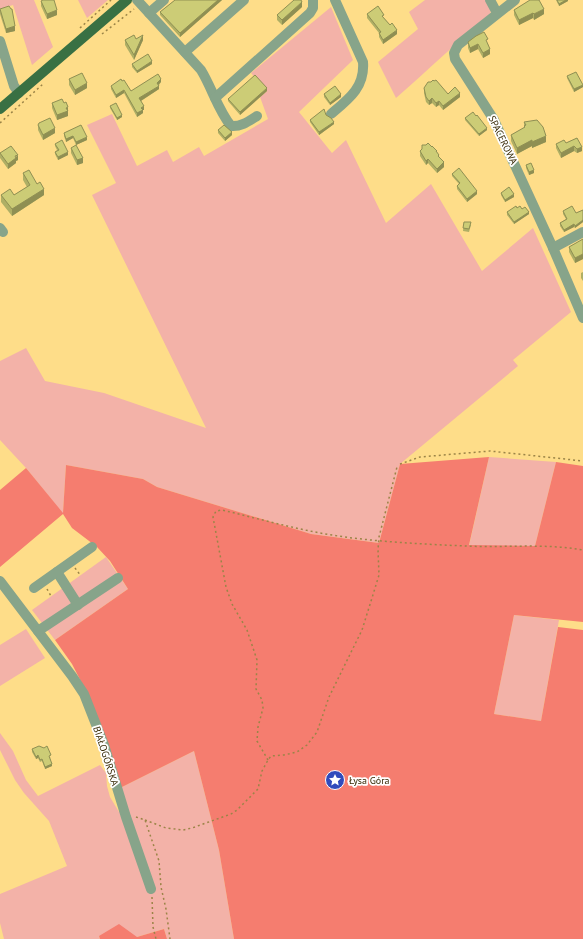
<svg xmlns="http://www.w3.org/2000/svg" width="583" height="939" font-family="'PT Sans',sans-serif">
  <rect width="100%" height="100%" fill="#fedd89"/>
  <g fill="#f3b2a8">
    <polygon points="0,0 34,0 53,47 32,65 13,5 0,9"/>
    <polygon points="78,0 108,0 87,18"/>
    <path d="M 425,0 L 486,0 L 491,10 L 490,15 C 458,41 428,70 396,98 L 378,62 L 418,29 L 409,12 Z"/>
    <polygon points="331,7 353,60 299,112 332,153 346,140 386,223 431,184 482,271 533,228 571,312 513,360 518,366 400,464 379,543 311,534 157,487 143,479 66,465 63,514 26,468 0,440 0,361 26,348 45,381 104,393 206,428 92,195 116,183 87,125 112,114 137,166 167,150 173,162 199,147 204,156 268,119 260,97 267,91 251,73"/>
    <polygon points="489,457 556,462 535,546 469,546"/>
    <polygon points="106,557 128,589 55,640 32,610"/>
    <polygon points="514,615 559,620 541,721 494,714"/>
    <polygon points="26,629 45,658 0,686 0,645"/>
    <polygon points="0,733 13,751 26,780 38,796 100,765 106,773 107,786 110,797 119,812 120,788 194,751 219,850 234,939 167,939 164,929 137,937 99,936 100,939 4,939 0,923 0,894 67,866 49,821 24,793 15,780 0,750"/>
  </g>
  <g fill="#f57d6f">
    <polygon points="489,457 469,545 535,546 556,462 583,466 583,622 514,615 494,714 541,721 558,627 583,630 583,939 234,939 219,850 194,751 120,788 91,701 72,664 55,640 128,589 110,561 97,547 72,528 63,514 0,567 0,490 26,468 63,513 66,465 143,479 157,487 311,534 379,543 400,464"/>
    <polygon points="119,924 137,937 164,929 167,939 100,939 99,936"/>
  </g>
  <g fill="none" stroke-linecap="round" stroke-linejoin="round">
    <g stroke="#9b8447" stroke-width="1.5" stroke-dasharray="2 3" stroke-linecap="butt">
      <polyline points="80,28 111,0"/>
      <polyline points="102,34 134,9"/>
      <polyline points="0,123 43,84"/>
      <polyline points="400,464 420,457 490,451 583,461"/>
      <polyline points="75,568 81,576"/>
      <polyline points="47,589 51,596"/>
      <path d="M 268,760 L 257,741 L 258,727 L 263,708 L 262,700 L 256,689 L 257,660 L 247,630 L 232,604 L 226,587 L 213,517 L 216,511 L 222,510 C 260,519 298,530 338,536 C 379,542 422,544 465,546 C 504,548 544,543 583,550"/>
      <polyline points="136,817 145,820 159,861 161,887 166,909 170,939"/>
      <polyline points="145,820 166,828 183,830 192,828 231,814 237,810 258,789 262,771 268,760 271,756 284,755 297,752 307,745 317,732 329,697 362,630 372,598 379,575 378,550 379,537 397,467"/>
      <polyline points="152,897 153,927 156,939"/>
    </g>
    <g stroke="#87a48a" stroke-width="10">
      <path d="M 137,0 L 201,70 C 212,88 218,110 231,126 C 241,127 249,121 257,116"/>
      <polyline points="490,0 497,13"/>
      <polyline points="515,0 458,45 454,53 455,59 494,120 553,248 583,318"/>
      <polyline points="149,13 164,0"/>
      <polyline points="0,41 14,86 19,93"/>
      <polyline points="185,52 244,0"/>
      <polyline points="215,98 310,13 313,8 313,0"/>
      <path d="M 331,114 C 349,99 365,87 363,62 L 335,0"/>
      <polyline points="0,228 3,232"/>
      <polyline points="553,248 583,232"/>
      <polyline points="57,572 78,605"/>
      <polyline points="0,581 72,676 84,694 104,745 126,817 151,889"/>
      <polyline points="34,588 92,547"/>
      <polyline points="38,631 118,578"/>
    </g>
    <polyline stroke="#397043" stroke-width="10" points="0,109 127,0"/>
  </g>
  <g fill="#afaf65">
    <polygon points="175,0 222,0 180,37 160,15 160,12"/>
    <polygon points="556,0 568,0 568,1 559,6"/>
    <polygon points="41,1 57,15 47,19 41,6"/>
    <polygon points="302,7 282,25 277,20 277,15"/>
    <polygon points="0,9 15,31 6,33 0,14"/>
    <polygon points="514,10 544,14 534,20 533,18 519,25 514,15"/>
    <polygon points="367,14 384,18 397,34 383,44 379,37 379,33 367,18"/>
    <polygon points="125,40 143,40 134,60 125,45"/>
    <polygon points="468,42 488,44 490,54 483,58 478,49 470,53 468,48"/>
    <polygon points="132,64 152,64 137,73 132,67"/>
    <polygon points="567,76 583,87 574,92 567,78"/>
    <polygon points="69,79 87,88 75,95 69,85"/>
    <polygon points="161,82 159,85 159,89 141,101 144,110 143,110 143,113 137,117 124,93 116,98 111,89 111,86 131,91"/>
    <polygon points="424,88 460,97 443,110 439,105 436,107 432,103 429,105 426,102 424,93"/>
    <polygon points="267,91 240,115 228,101 228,99"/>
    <polygon points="324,94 341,97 330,105 324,97"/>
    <polygon points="52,103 64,103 68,112 68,116 57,120 52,108"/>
    <polygon points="110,106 122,117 117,120 110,108"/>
    <polygon points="326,115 334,124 319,135 310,122 310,120"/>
    <polygon points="465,118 487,130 479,136 465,120"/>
    <polygon points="524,122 546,142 532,148 532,146 517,154 511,141 511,135 524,128"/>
    <polygon points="38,125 55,133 43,140 38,130"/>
    <polygon points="218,130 232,135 225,141 218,133"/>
    <polygon points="64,133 87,140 76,145 73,138 66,142 64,136"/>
    <polygon points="577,138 582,151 577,153 574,151 561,158 556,148 556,144 566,143"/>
    <polygon points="55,144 68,155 58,160 55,154 55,152 57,150 55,146"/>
    <polygon points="422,145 432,147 437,152 444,167 437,173 428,163 426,165 420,156 420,151 422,149"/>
    <polygon points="71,148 83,163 77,165 71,153"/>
    <polygon points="0,153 18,160 16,161 16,163 8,169 0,158"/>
    <polygon points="526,165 534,173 529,175 526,168"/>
    <polygon points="23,173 44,195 12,216 1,202 1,195 14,195 27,187 23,180"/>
    <polygon points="452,174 477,194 467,202 457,189 457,186 459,184 452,176"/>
    <polygon points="501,193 514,197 505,202 501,195"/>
    <polygon points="517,208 522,209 529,214 514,224 507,215 507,212"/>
    <polygon points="583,210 583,222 575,228 574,227 564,232 560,226 560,223 566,219 563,214 563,211 576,213"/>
    <polygon points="464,222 471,225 469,232 463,231"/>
    <polygon points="583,239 583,259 575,263 569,252 569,247"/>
    <polygon points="583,272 583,281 581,278 581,273"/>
    <polygon points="32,749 51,758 50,758 52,766 45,769 42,761 40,762 38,758 36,759 32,752"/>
  </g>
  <g fill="#8f8f53">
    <polygon points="218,0 222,0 180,37 180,33"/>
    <polygon points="566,0 568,0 568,1 559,6 559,4"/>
    <polygon points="302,2 302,7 282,25 282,20"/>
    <polygon points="544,9 544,14 534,20 534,14"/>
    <polygon points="57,10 57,15 47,19 47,14"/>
    <polygon points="533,13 533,18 519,25 519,20"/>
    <polygon points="15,26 15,31 6,33 6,29"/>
    <polygon points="397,30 397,34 383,44 383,40"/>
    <polygon points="143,35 143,40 134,60 134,55"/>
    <polygon points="478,44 478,49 470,53 470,48"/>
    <polygon points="490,49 490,54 483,58 483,53"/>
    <polygon points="152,61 152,64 137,73 137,71"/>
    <polygon points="161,79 161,82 157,86 157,83"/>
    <polygon points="87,83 87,88 75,95 75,90"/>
    <polygon points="583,85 583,87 574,92 574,89"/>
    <polygon points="159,86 159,89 139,102 139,98"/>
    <polygon points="267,88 267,91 240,115 240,112"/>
    <polygon points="124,90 124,93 116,98 116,95"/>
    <polygon points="460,93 460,97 443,110 443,106"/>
    <polygon points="341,94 341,97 330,105 330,103"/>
    <polygon points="432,98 432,103 429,105 429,101"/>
    <polygon points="439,101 439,105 436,107 436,103"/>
    <polygon points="144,106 144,110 143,110 143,113 137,117 137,113 141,108"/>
    <polygon points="68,107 68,116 57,120 57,115"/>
    <polygon points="122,115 122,117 117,120 117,118"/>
    <polygon points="334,122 334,124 319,135 319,132"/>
    <polygon points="55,128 55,133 43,140 43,135"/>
    <polygon points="487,128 487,130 479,136 479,134"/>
    <polygon points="232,132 232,135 225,141 225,138"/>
    <polygon points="73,136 73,138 66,142 66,139"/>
    <polygon points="546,136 546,142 532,148 532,142"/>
    <polygon points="87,137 87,140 76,145 76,142"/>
    <polygon points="532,140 532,146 517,154 517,148"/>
    <polygon points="574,146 574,151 561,158 561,153"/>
    <polygon points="582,147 582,151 577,153 577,149"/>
    <polygon points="68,152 68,155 58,160 58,157"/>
    <polygon points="18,155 18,160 16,161 16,163 8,169 8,164"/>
    <polygon points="83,158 83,163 77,165 77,160"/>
    <polygon points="428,159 428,163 426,165 426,161"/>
    <polygon points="444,162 444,167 437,173 437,169"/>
    <polygon points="534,170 534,173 529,175 529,172"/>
    <polygon points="44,189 44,195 12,216 12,209"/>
    <polygon points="477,191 477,194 467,202 467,199"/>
    <polygon points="514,194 514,197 505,202 505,200"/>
    <polygon points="529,212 529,214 514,224 514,222"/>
    <polygon points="583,220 583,222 575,228 575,226"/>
    <polygon points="574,224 574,227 564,232 564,230"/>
    <polygon points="583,254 583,259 575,263 575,258"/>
    <polygon points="38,755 38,758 36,759 36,757"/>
    <polygon points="52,764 52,766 45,769 45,767"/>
  </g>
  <g fill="#cccc76" stroke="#8f8f53">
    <polygon points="43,0 54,0 57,10 47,14 41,1"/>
    <polygon points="175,0 218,0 180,33 160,12"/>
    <polygon points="294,0 301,0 302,2 282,20 277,15"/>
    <polygon points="530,0 539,0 544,9 534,14 533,13 519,20 514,10"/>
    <polygon points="557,0 566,0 559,4"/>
    <polygon points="9,6 11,9 12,9 15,26 6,29 0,9"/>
    <polygon points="378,6 384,15 382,16 390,25 392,23 397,30 383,40 379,33 381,32 367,14"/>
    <polygon points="484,32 488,39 486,40 490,49 483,53 478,44 470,48 468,42 476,36"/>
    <polygon points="134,35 136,39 143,35 134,55 125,40"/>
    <polygon points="148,54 152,61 137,71 132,64"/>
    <polygon points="576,72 583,85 574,89 567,76"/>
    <polygon points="82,73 87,83 75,90 69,79"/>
    <polygon points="158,74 161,79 157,83 159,86 139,98 144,106 141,108 143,110 137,113 124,90 116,95 111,86 121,79 122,81 124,80 131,91"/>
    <polygon points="255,75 267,88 240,112 228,99"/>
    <polygon points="433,80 434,81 436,80 448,94 455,87 460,93 443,106 439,101 436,103 432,98 429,101 426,97 424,88 428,82 431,82"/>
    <polygon points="335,86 341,94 330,103 324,94"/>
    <polygon points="62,99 64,103 66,102 68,107 66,108 68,111 57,115 52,103"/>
    <polygon points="116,103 122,115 117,118 110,106"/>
    <polygon points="324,109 326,115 331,118 334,122 319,132 310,120"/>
    <polygon points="473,112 476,116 477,115 487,128 479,134 465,118"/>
    <polygon points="50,118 55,128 43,135 38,125 39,123"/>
    <polygon points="537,120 543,127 546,136 532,142 532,140 517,148 511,135 525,127 524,126 526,125 524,122"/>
    <polygon points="81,125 87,137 76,142 73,136 66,139 64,133"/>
    <polygon points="224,125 232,132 225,138 218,130"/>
    <polygon points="577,138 582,147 577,149 574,146 561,153 556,144 564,140 566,143"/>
    <polygon points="62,140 68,152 58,157 55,152 59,150 55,144"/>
    <polygon points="428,143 432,147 432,146 437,151 436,151 439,155 438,156 444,162 437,169 428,159 426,161 420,151 422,149 422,145 426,145"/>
    <polygon points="76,145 83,158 77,160 71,148"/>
    <polygon points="11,146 18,155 15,156 16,158 8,164 0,153"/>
    <polygon points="531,163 534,170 529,172 526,165"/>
    <polygon points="459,168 477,191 467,199 457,186 460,183 452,174"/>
    <polygon points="29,170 37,184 40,182 44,189 12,209 1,195 10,189 14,195 30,185 23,173"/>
    <polygon points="509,187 514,194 505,200 501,193"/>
    <polygon points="516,206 517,208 520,206 522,209 525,207 529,212 514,222 507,212"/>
    <polygon points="572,206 576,213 583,210 583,220 575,226 574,224 564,230 560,223 567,219 563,211"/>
    <polygon points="464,222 471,222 469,229 463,228"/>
    <polygon points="583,239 583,254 575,258 569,247"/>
    <polygon points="39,746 44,748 47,746 51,755 49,756 52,764 45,767 42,759 40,760 38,755 36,757 32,749"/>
  </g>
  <defs>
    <symbol id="sight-disc" viewBox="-11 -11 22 22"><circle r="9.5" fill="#314bbc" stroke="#fff"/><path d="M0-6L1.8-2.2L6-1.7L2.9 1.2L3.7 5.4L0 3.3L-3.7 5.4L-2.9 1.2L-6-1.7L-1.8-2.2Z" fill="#fff"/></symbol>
  </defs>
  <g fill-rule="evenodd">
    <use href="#sight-disc" x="324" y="769" width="22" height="22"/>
  </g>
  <g text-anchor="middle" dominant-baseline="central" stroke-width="3.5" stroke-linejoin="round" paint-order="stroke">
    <g font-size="10" fill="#372a05" stroke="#fff">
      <text transform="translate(503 140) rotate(64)">SPACEROWA</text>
      <text transform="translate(106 756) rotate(72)">BIAŁOGÓRSKA</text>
    </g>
    <g font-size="10" fill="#372a05" stroke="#fff" text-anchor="start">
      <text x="349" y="780">Łysa Góra</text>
    </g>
  </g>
</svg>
